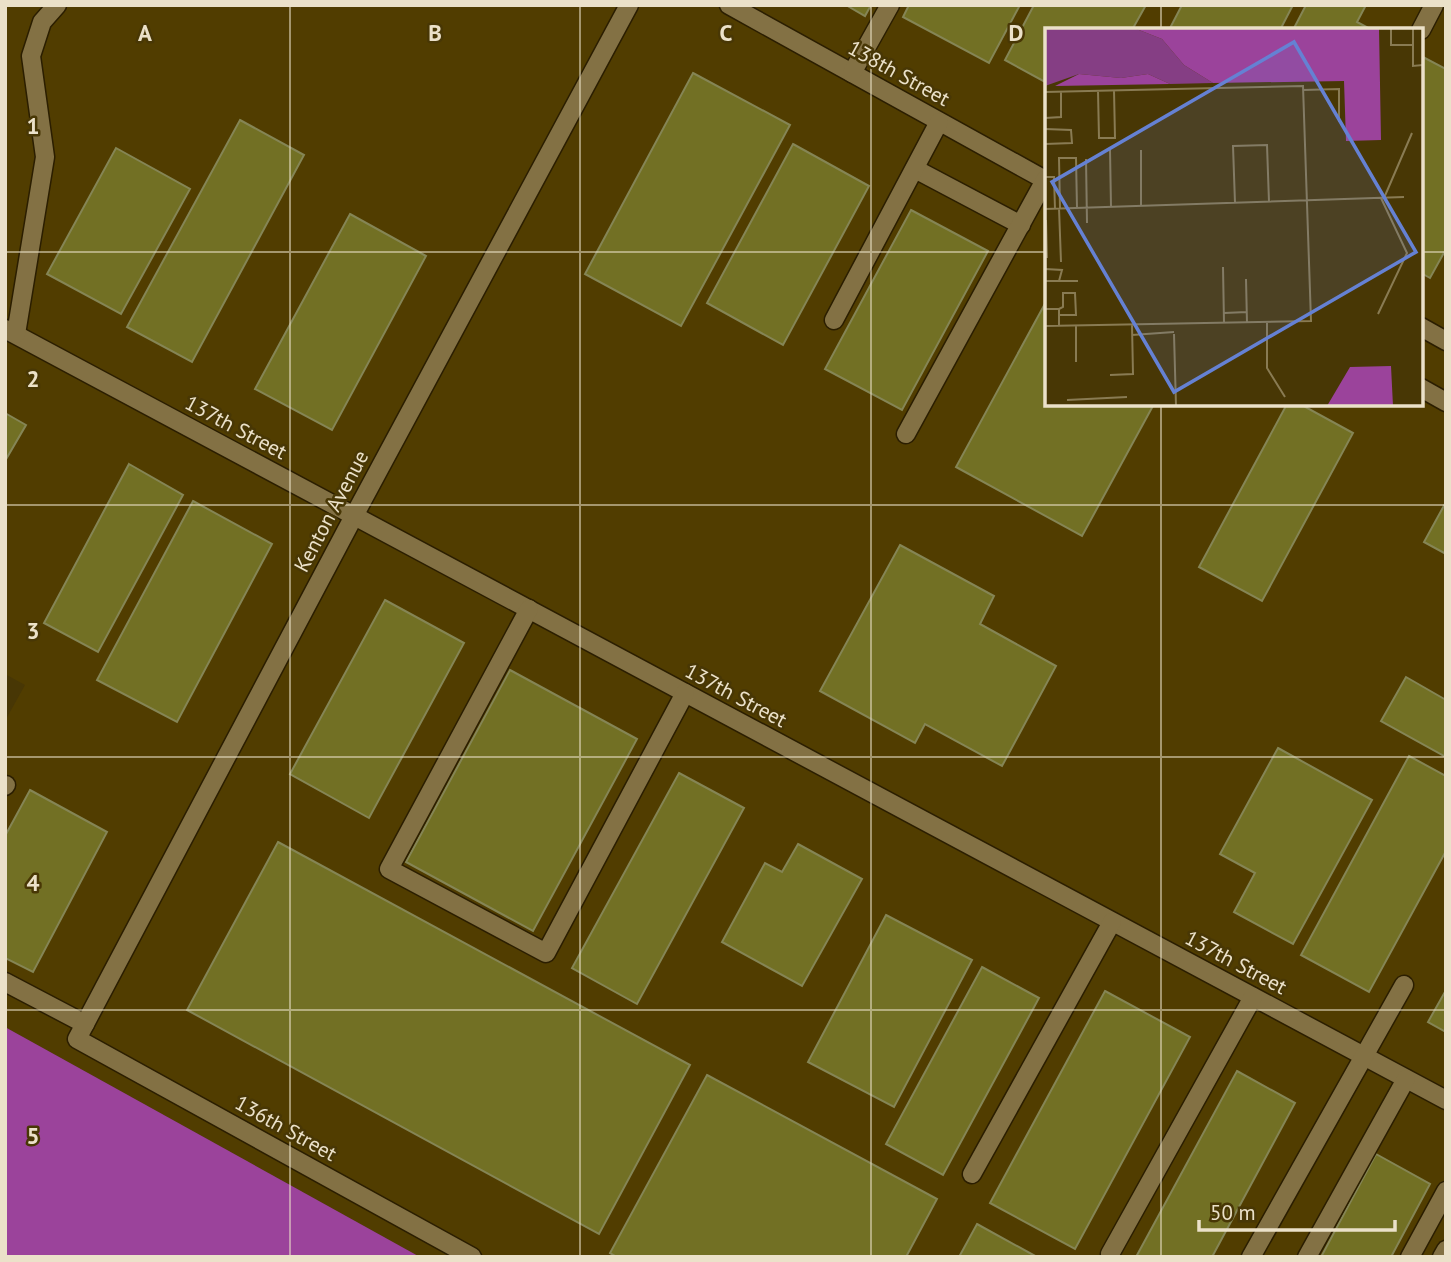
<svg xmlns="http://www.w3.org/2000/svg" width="1451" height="1262" font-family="'PT Sans',sans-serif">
  <rect width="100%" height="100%" fill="#483705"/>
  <path fill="#513d00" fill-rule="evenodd" d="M 5,5 L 1446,5 L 1446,1257 L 420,1257 L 5,1027 L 5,721 L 25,685 L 5,674 ZM 1047,30 L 1421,30 L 1421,404 L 1047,404 Z"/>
  <polygon fill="#9b439b" points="5,1027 420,1257 5,1257"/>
  <g fill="#727024" stroke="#858555" stroke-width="2">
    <polygon points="846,5 871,5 865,16"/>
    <polygon points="909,5 1020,5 989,63 903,17"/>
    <polygon points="1034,5 1146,5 1132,30 1047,30 1047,83 1005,60"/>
    <polygon points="1182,5 1293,5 1280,30 1169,30"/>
    <polygon points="1306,5 1366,5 1357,22 1372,30 1293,30"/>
    <polygon points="1421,56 1446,69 1446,249 1430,278 1421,273"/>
    <polygon points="693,73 790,125 681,326 585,274"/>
    <polygon points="240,120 304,155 192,362 127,327"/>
    <polygon points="793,144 869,186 783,345 707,303"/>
    <polygon points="116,148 190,189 121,314 47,274"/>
    <polygon points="911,210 988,251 902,410 825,369"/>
    <polygon points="350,214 426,256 332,430 255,389"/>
    <polygon points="1047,300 1047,404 1154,404 1082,536 956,467"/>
    <polygon points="1287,404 1300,404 1353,433 1262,601 1199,567"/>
    <polygon points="5,413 26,425 5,461"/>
    <polygon points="129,464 183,495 98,652 44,623"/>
    <polygon points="193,501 272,544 177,722 97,680"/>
    <polygon points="1446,502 1446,554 1424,542"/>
    <polygon points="900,545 994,596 980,624 1056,666 1002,766 925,724 915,743 820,691"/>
    <polygon points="385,600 464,643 369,818 290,774"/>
    <polygon points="510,670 637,739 533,931 406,862"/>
    <polygon points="1406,677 1446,700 1446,757 1381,721"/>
    <polygon points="1278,748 1372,800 1293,944 1234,912 1255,873 1220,854"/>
    <polygon points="1409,756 1446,776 1446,851 1369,992 1301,955"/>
    <polygon points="679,773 744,808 637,1004 572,968"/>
    <polygon points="30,790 107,832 33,972 5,958 5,836"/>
    <polygon points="278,842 690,1065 599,1234 187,1010"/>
    <polygon points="798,844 862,879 802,986 722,942 765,863 782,872"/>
    <polygon points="886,915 972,960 894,1107 808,1062"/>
    <polygon points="982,967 1039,998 943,1175 886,1144"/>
    <polygon points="1446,990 1446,1032 1428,1022"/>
    <polygon points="1105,991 1190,1037 1075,1249 990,1203"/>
    <polygon points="1237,1071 1295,1103 1212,1257 1136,1257"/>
    <polygon points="707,1075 937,1199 906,1257 617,1257 610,1253"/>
    <polygon points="1376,1154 1430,1184 1391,1257 1321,1257"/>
    <polygon points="977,1224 1037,1257 959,1257"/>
  </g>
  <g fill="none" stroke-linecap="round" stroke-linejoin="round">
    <defs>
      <g id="minor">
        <polyline points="729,5 1047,181"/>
        <polyline points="1421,30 1434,5"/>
        <polyline points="852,73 890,5"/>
        <polyline points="915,169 1021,225"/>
        <polyline points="834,320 939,122"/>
        <polyline points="1421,327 1446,341"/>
        <polyline points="5,329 1446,1100"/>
        <polyline points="16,334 45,157 31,56 42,22 57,5"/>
        <polyline points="1421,388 1446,402"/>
        <polyline points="906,434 1045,180"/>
        <polyline points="529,609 389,869 546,953 685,693"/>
        <polyline points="5,786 6,785"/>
        <polyline points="5,982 85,1024"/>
        <polyline points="972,1174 1112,922"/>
        <polyline points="1110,1254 1253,997"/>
        <polyline points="472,1257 77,1039 354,516 629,5"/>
        <polyline points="1251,1257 1404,985"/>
        <polyline points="1307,1257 1406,1079"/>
        <polyline points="1410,1257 1446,1191"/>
        <polyline points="1442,1257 1446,1250"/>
      </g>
    </defs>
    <use href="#minor" stroke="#2b1e00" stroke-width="21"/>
    <use href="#minor" stroke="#837144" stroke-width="18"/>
  </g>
  <path fill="none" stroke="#ebe1c9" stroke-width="2" stroke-opacity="0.55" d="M 290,5 L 290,1257M 580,5 L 580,1257M 871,5 L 871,1257M 1161,5 L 1161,30M 5,252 L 1047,252M 1421,252 L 1446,252M 1161,404 L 1161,1257M 5,505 L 1446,505M 5,757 L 1446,757M 5,1010 L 1446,1010"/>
  <g text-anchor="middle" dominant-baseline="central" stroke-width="5" stroke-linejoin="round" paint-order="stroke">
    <g font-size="21" fill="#ebe1c9" stroke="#483705">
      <text transform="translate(899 73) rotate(29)">138th Street</text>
      <text transform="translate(236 427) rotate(28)">137th Street</text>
      <text transform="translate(331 511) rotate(-62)">Kenton Avenue</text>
      <text transform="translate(736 695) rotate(28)">137th Street</text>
      <text transform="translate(1236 962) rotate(28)">137th Street</text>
      <text transform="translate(286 1128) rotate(29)">136th Street</text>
    </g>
  </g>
  <g transform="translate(1045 28)">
    <rect width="378" height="378" fill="#483705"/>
    <path d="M 0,0 L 89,0 L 117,11 L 139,37 L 168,55 L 125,56 L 103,46 L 76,50 L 34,46 L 0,58 Z" fill="#853e84"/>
    <path d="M 89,0 L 334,0 L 336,112 L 301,113 L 299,53 L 168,55 L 139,37 L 117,11 ZM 34,46 L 76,50 L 103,46 L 125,56 L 10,58 ZM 346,338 L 348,378 L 282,378 L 305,339 Z" fill="#9b439b"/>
    <path fill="none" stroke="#897b53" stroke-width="2" d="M 346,0 L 346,17 L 368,17M 368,0 L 368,38 L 378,37M 258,62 L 294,61 L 294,94M 53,63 L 54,110 L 70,110 L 69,62M 0,64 L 258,58 L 266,293 L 0,298M 0,90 L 16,89 L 16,63M 0,101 L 26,102 L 27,115 L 0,116M 65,122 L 66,179M 96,122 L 96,178M 41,131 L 42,195M 0,149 L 9,149 L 10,181M 339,170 L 367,105M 190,175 L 188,118 L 222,117 L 224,174M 14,180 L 16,234M 15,180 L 14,130 L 31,130 L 32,180M 0,181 L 359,169M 1,192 L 2,230M 178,239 L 179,295M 0,241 L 17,242 L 14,253M 201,251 L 202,295M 0,253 L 33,253M 0,281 L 14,281 L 14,298M 14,281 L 18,279 L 18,265 L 30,265 L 31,287 L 14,287M 179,285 L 202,284M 333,286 L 362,225 L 336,170M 222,294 L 222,340 L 240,369M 31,298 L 31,334M 129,306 L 131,378M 87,307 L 129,304M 65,347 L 88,346 L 87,297M 22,372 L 82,369"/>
    <path fill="#6581d3" fill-opacity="0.15" stroke="#6581d3" stroke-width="3.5" d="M 249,14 L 371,224 L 129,364 L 7,154 Z"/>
    <rect width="378" height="378" fill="none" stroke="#ebe1c9" stroke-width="3.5"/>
  </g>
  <g font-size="23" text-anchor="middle" font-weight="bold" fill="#ebe1c9" stroke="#483705" stroke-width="5" stroke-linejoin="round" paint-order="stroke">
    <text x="145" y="41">A</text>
    <text x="435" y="41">B</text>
    <text x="726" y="41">C</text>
    <text x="1016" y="41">D</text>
    <text x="33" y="134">1</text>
    <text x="33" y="387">2</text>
    <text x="33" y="639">3</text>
    <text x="33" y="891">4</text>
    <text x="33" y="1144">5</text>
  </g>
  <rect width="1451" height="1262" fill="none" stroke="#ebe1c9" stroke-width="14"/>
  <path d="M1199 1220v10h196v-10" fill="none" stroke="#ebe1c9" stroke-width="3.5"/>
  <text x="1210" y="1220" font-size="21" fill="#ebe1c9" stroke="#483705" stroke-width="5" paint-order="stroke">50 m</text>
</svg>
